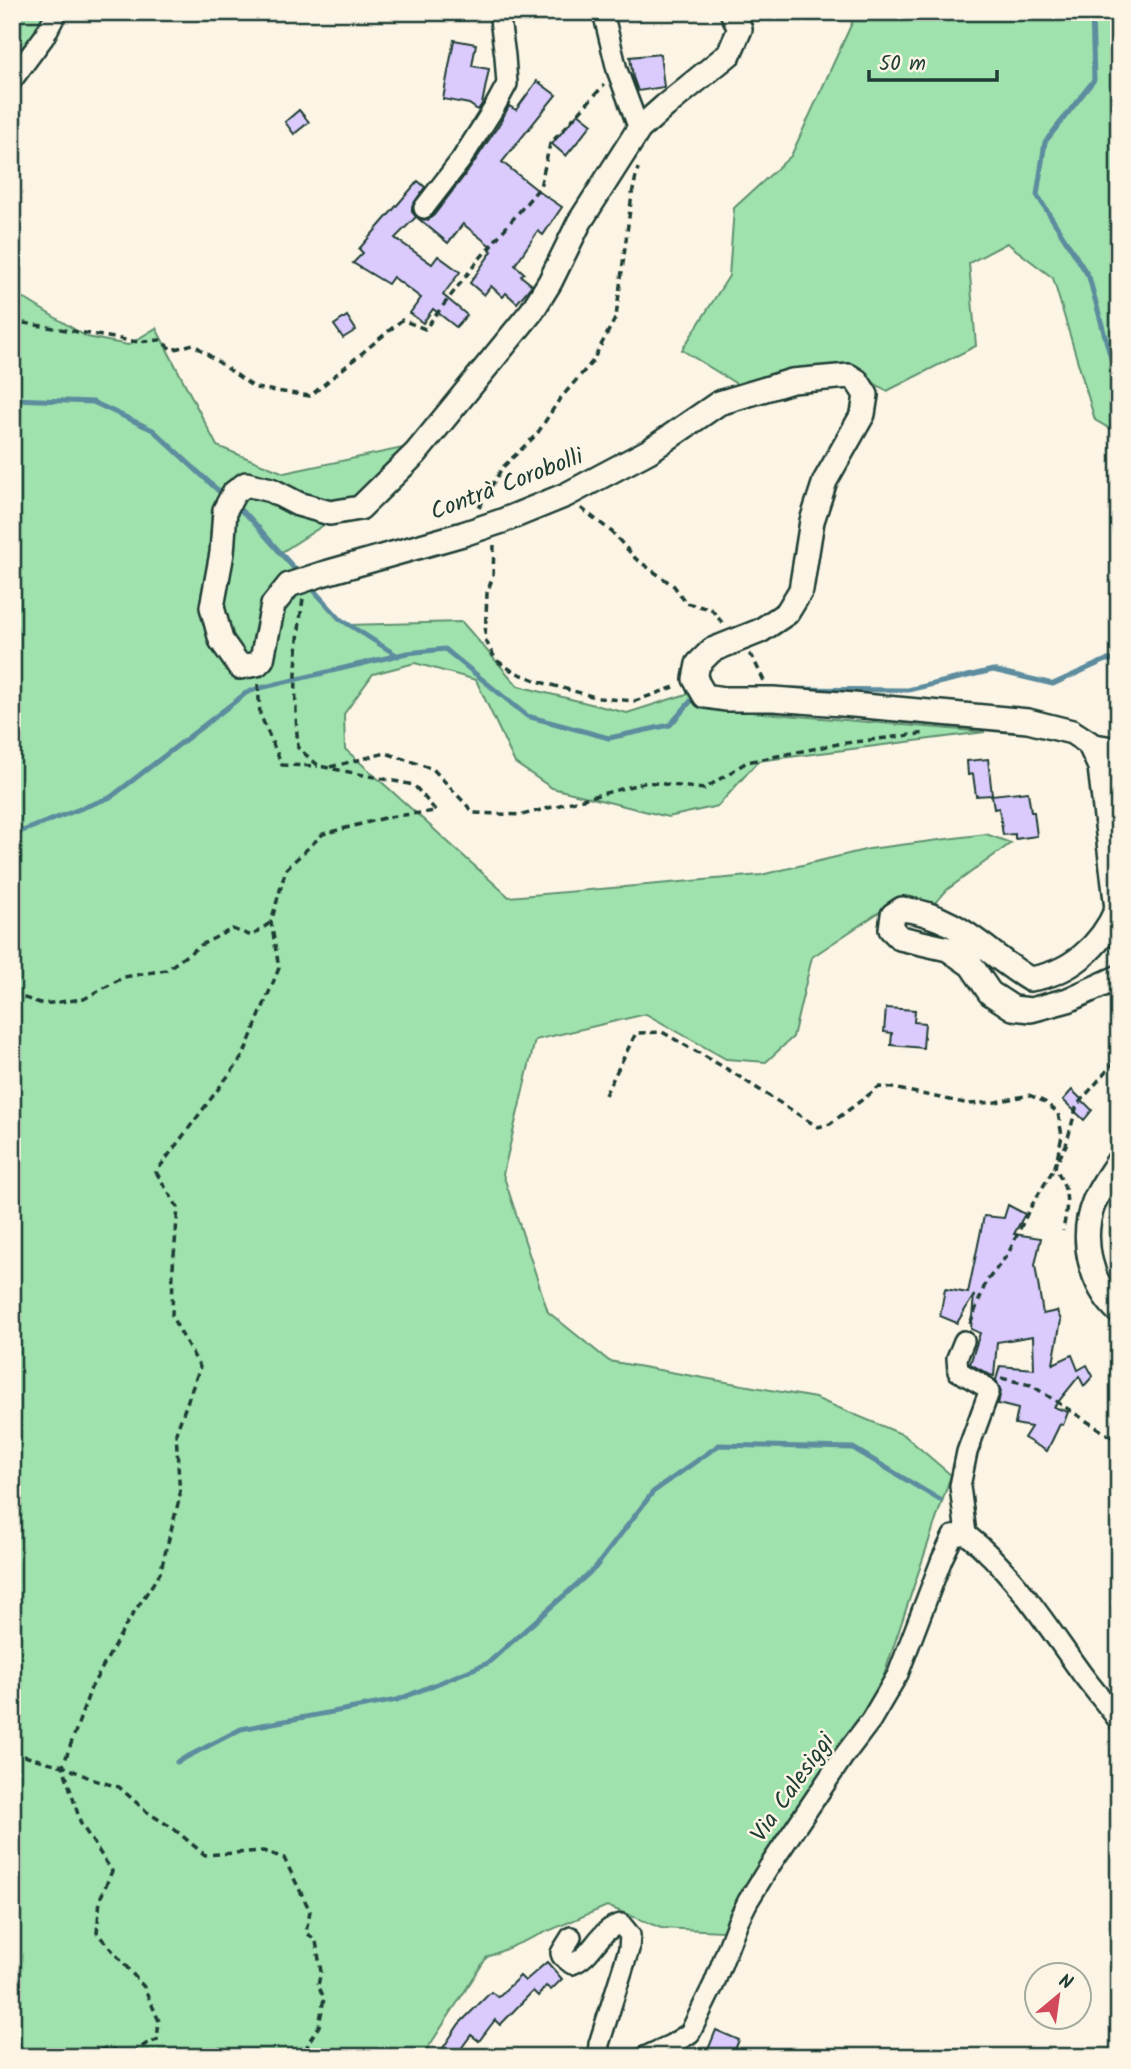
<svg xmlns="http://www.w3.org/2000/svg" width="1131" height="2069" font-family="Kalam,sans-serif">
  <rect width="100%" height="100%" fill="#fcf5e5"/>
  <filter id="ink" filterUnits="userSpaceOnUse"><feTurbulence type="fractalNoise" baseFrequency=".0143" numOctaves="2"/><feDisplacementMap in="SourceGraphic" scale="14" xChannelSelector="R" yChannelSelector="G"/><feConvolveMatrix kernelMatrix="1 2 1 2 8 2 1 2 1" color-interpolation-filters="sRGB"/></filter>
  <g filter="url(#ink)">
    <g fill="#9fe2ad" stroke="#5f9070" stroke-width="2">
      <polygon points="12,12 50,12 12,70"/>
      <polygon points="857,12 1119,12 1119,434 1095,420 1053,278 1007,243 969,263 976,346 887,391 853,370 740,386 682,350 729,276 734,208 791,156"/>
      <polygon points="12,291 87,337 128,345 156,328 217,446 284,473 412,446 364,499 279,554 347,625 462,622 518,686 627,713 690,693 704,708 985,732 758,761 718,806 668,817 552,788 515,763 476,680 415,663 373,674 344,714 345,749 509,897 761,875 869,849 986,834 1011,843 948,889 931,907 881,911 812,957 793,1037 766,1062 726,1059 646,1014 535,1040 503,1174 548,1312 609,1361 815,1398 904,1435 951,1475 877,1696 722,1931 661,1928 607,1906 487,1957 422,2057 12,2057"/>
    </g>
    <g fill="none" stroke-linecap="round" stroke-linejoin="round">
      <g stroke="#5c8c9e" stroke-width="5">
        <polyline points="1092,12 1094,80 1045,142 1037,195 1089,277 1119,388"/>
        <polyline points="12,399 93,402 153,430 225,497"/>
        <polyline points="235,506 249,517 300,575"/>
        <polyline points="309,585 340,619 398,656"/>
        <polyline points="784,689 908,690 993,670 1053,684 1106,660 1119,660"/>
        <polyline points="12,835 111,797 246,693 256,689 407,653 445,649 527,716 609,738 670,725 697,694"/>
        <polyline points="177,1762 241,1729 397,1700 488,1663 595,1568 653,1492 719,1445 853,1448 940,1500"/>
      </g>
    </g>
    <g fill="#dacbfc" stroke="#1f3d34" stroke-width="2">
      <polygon points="454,40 476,44 472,66 489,69 482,104 478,110 469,104 443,99"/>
      <polygon points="660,54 664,87 638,91 633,77 630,57"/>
      <polygon points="537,81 556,95 502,162 541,193 562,207 543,235 538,231 515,265 524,273 521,276 532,285 517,303 506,293 503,297 491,286 484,295 470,283 492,251 490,249 492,247 463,224 448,243 419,219 428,220 434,215 471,167 500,123 509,106 516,110"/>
      <polygon points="299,110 309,122 294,134 285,122"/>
      <polygon points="578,113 592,124 566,156 552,144"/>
      <polygon points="418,181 425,187 412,206 412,212 416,217 395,238 432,264 438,256 460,272 443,295 467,315 456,327 433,309 423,323 410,313 421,298 393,277 388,284 353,263 363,253 359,249"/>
      <polygon points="347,316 356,330 343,338 334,325"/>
      <polygon points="988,759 992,795 1019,792 1019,793 1028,792 1031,812 1034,812 1037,836 1015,839 1015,834 1003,835 999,808 994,809 992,795 976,796 973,774 968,775 967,761"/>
      <polygon points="886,1008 915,1010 914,1022 925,1023 923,1048 891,1045 892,1033 884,1032"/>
      <polygon points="1072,1090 1092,1110 1084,1120 1063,1100"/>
      <polygon points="1008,1205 1025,1214 1014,1234 1041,1238 1035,1265 1043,1314 1057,1311 1061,1320 1053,1364 1072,1355 1078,1370 1087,1365 1093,1376 1084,1386 1079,1376 1054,1407 1068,1412 1063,1425 1060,1424 1047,1451 1024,1438 1031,1427 1015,1424 1018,1409 998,1404 1001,1391 996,1380 1000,1366 1034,1369 1033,1336 997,1342 994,1376 990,1375 970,1364 980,1333 971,1329 974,1295 957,1323 940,1316 945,1289 968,1293 984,1216 1004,1218"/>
      <polygon points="547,1962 562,1979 551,1990 546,1986 538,1996 533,1991 500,2025 495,2020 479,2041 471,2035 455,2057 437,2057 459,2024 491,1992 498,1997 520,1976 525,1981"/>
      <polygon points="716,2030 739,2040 732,2057 705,2057"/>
    </g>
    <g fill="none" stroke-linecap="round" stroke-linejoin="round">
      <defs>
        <g id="minor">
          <polyline points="603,12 617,70 639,129"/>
          <polyline points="12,80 44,37 57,12"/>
          <polyline points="424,208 461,160 494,108 507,84 505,56 499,12"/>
          <polyline points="1089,743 1107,746 1119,762"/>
          <polyline points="964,1341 957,1358 958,1371 986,1387 989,1392 967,1452 960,1486 966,1534"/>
          <path d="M 571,1937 L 561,1953 L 562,1956 L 572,1964 C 593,1957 599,1928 621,1924 L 630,1935 L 629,1949 L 599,2044 L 598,2057"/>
          <path d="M 645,2057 L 671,2045 L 690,2033 L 714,1984 L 738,1921 L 748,1901 L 769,1867 L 843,1757 L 871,1720 L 898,1674 L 942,1559 L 953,1536 L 966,1534 C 1013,1571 1047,1626 1082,1674 C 1094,1690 1107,1705 1119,1721"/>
        </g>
        <g id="tertiary">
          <path d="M 732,12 L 740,29 L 729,54 L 665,106 L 639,129 L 579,223 L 550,282 L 532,311 L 416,453 L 360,508 L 330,513 L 298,504 L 271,490 L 246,484 L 234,493 L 225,510 L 222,553 L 212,607 L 221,640 L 240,667 L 257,664 L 262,659 L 273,605 L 289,585 L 322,574 L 463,534 L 502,521 L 566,495 L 649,451 L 719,403 L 792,381 L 849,376 L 857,381 L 866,395 L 863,414 L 825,481 L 812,521 L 801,590 L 787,613 L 760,631 L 712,650 L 698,664 L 695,679 L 705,696 L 725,699 L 773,699 L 842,704 L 1028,721 L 1072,732 L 1089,743 L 1100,767 L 1117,909 C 1101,946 1070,974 1029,979 C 985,952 957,915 902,909 L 893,915 L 891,929 L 900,938 L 948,949 L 971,965 L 990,993 L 1013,1008 L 1031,1010 L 1068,1000 L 1119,977"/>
          <path d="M 1119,1160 C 1111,1173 1100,1187 1094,1202 C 1079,1239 1091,1286 1119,1312"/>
        </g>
      </defs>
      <use href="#minor" stroke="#1f3d34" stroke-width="24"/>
      <use href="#tertiary" stroke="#1f3d34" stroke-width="28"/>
      <g stroke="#1f3d34" stroke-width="3.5" stroke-dasharray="7 5" stroke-linecap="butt">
        <polyline points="12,321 138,342 160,340 172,350 193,344 255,388 310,396 402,320 425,329 476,263 540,187 550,144 604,85"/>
        <polyline points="479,508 502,468 537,434 559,400 592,362 616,317 632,194 638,168"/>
        <polyline points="581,508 612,532 636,559 674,586 686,603 711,609 724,625"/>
        <polyline points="494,545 493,576 487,593 485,639 496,660 514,672 544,683 599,698 635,701 677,686"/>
        <path d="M 303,599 C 295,649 294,698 298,748 L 319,766 L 414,785 L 436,811 L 388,817 L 323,834 L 286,869 L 271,922 L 279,968 L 243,1056 L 156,1172 L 178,1208 L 173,1267 L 172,1317 L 200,1367 L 176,1433 L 180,1496 L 160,1573 L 127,1623 L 91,1688 L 63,1766 L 94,1780 L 119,1787 L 147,1812 L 174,1829 L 205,1855 L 263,1851 L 284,1858 L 310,1911 L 306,1932 L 316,1941 L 321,1972 L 318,1985 L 324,1998 L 319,2026 L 308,2043 L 305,2057"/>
        <polyline points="749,654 753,658 764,681"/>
        <polyline points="258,684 260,714 282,765 318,766"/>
        <polyline points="330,767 386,753 433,769 474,813 522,815 647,782 704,789 747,762 838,744 927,733"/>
        <polyline points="12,994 43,1004 84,999 124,977 166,970 201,945 232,929 252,936 271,922"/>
        <path d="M 605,1095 L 636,1033 L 662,1032 L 727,1069 L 818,1127 L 830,1124 L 879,1087 L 893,1088 L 969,1104 L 996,1102 L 1029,1095 L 1045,1102 L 1058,1113 L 1062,1136 L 1055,1167 C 1070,1193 1068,1202 1063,1231"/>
        <polyline points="1059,1159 1066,1145 1077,1105 1119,1057"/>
        <polyline points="970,1324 986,1282 1008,1254 1029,1210 1056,1165"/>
        <polyline points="1001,1378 1031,1385 1119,1442"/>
        <polyline points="12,1753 63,1766 81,1824 112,1871 100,1899 97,1933 144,1987 159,2021 157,2040 146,2044 128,2057 108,2047 82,2057"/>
      </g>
      <use href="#minor" stroke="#fcf5e5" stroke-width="19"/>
      <use href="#tertiary" stroke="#fcf5e5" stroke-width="23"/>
    </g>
  </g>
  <g text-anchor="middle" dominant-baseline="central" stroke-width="5" stroke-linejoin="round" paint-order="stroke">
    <g font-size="24" fill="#1f3d34" stroke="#fcf5e5">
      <text transform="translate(507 485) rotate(-21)">Contrà Corobolli</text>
      <text transform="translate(793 1788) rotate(-55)">Via Calesiggi</text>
    </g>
  </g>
  <rect width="1131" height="2069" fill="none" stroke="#fcf5e5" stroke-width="42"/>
  <rect x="21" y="21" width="1089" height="2027" fill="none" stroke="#1f3d34" stroke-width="2.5" filter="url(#ink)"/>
  <g transform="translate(1058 1996) rotate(29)"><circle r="33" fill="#fcf5e5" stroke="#a4ab9e" stroke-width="2"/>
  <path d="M0-5L12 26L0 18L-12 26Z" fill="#d1495b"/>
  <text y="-10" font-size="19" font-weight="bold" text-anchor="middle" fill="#1f3d34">N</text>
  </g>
  <path d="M869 70v10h128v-10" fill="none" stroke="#1f3d34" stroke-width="3.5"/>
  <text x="879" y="70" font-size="21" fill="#1f3d34" stroke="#fcf5e5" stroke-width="5" paint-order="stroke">50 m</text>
</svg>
